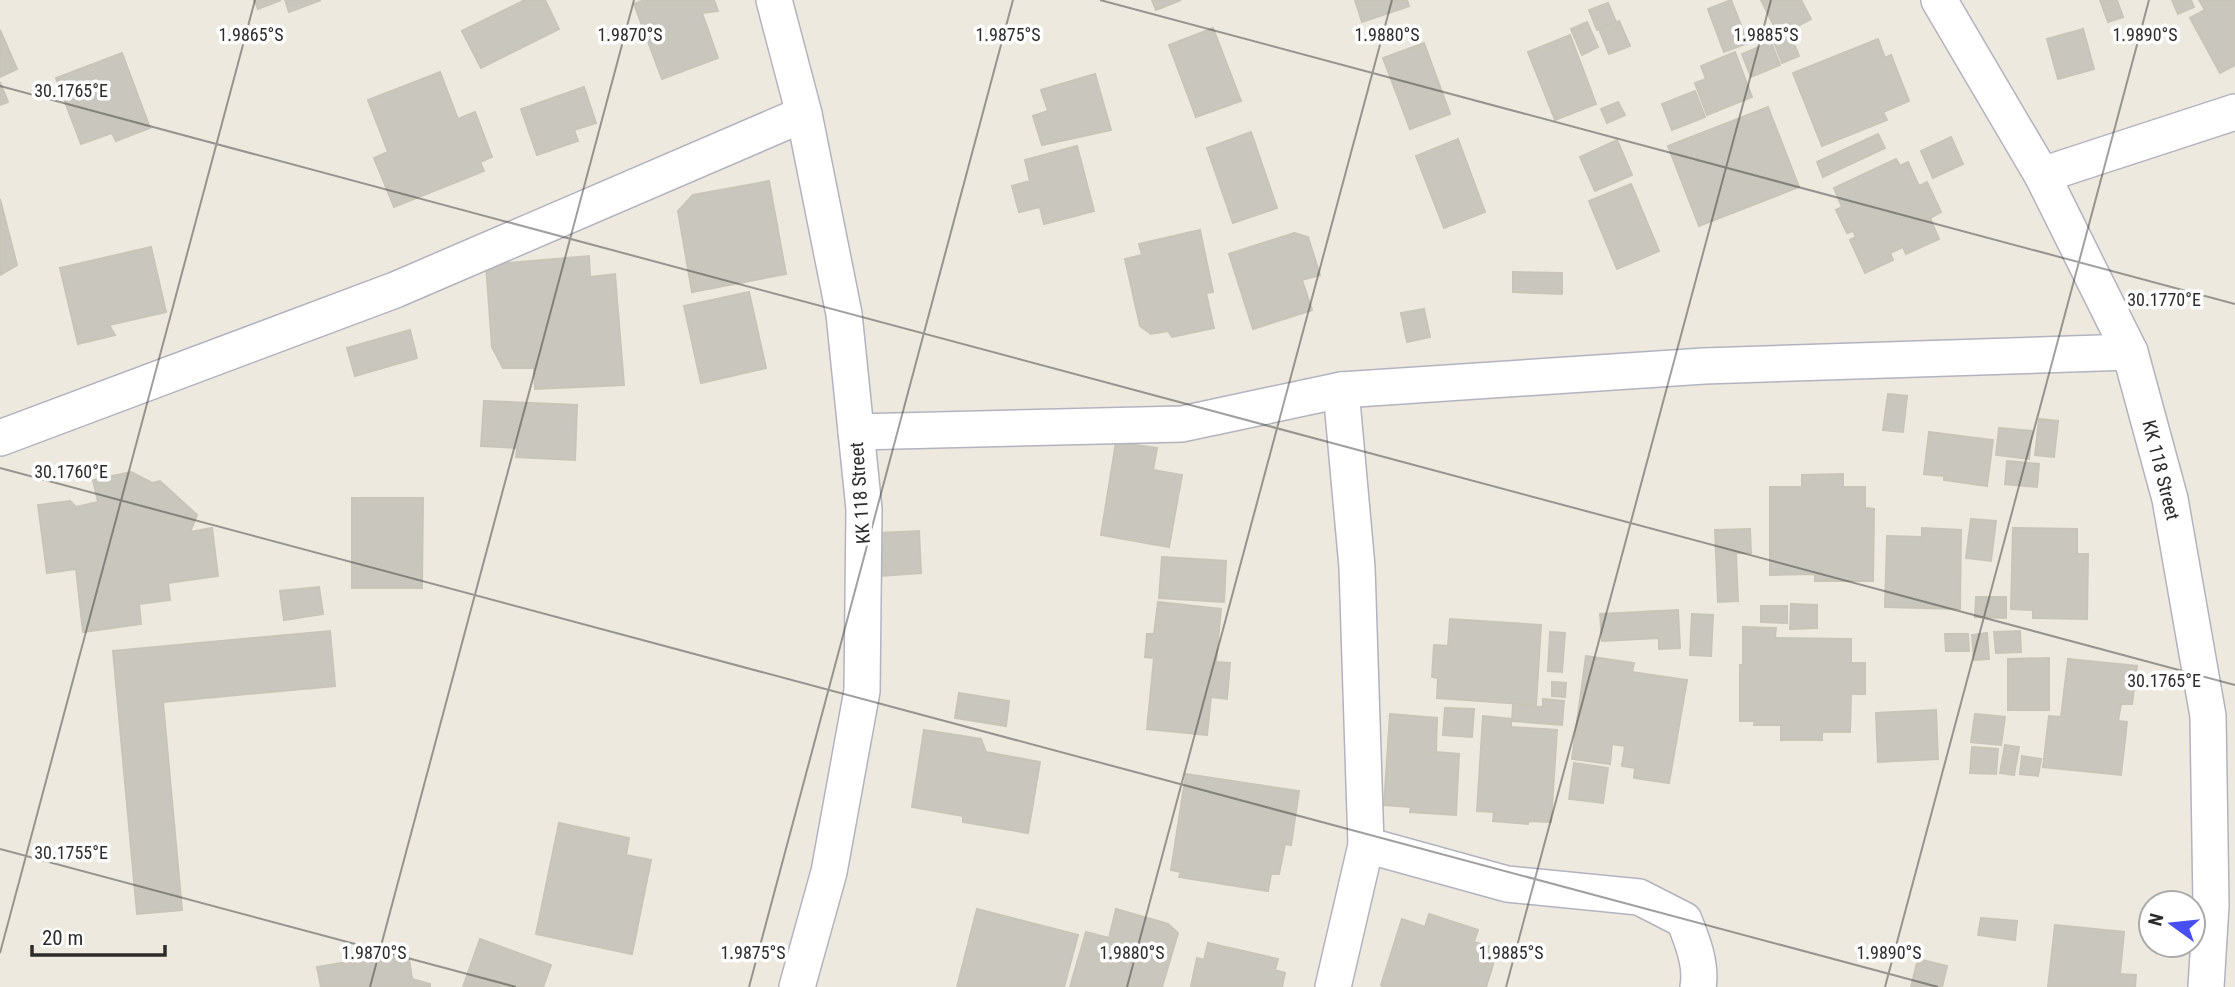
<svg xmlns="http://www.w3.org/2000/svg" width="2235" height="987" font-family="'Roboto Condensed',sans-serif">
  <rect width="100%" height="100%" fill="#ede9df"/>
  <g fill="#c9c7bd" stroke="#c8c5b8" stroke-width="2">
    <polygon points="254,0 281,0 258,9"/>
    <polygon points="285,0 321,0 289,12"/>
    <polygon points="525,0 545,0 559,29 481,68 462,31"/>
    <polygon points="644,0 714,0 718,11 702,13 718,58 662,79 634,4"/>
    <polygon points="1152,0 1181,0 1156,10"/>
    <polygon points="1355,0 1407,0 1409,6 1362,22"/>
    <polygon points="1731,0 1748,43 1724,52 1708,9"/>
    <polygon points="1761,0 1801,0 1811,19 1779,36"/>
    <polygon points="2100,0 2117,0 2123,17 2108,22"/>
    <polygon points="2172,0 2191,0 2194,7 2178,14"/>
    <polygon points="2199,0 2235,0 2235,65 2220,73 2190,18 2205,10"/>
    <polygon points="1608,3 1616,22 1597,30 1589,10"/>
    <polygon points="1619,21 1630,46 1609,54 1599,29"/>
    <polygon points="1587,22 1598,47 1582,55 1571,29"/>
    <polygon points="1213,28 1241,101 1196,117 1169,45"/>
    <polygon points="2083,29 2094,69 2058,79 2047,39"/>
    <polygon points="0,30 17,69 0,77"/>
    <polygon points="1570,35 1596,104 1555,120 1528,52"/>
    <polygon points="1791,36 1799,56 1782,63 1774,42"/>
    <polygon points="1878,39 1885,58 1891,55 1909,101 1883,112 1887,120 1822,146 1793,73"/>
    <polygon points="1771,42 1780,65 1751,77 1742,54"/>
    <polygon points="1424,43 1450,114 1410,129 1383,58"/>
    <polygon points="1735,52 1752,97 1707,115 1695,83 1706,79 1701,66"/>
    <polygon points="122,53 150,128 116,141 112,133 81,144 56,78"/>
    <polygon points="440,72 458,119 475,112 492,157 480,162 484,171 394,207 374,158 388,152 368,100"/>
    <polygon points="1095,74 1111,130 1042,145 1033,116 1048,111 1041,90"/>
    <polygon points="0,82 8,102 0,105"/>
    <polygon points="584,87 596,123 574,130 578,141 537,155 521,109"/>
    <polygon points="1695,91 1705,117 1672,130 1662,104"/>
    <polygon points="1618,102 1625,115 1607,123 1601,109"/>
    <polygon points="1768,107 1799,187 1699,226 1668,146"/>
    <polygon points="1251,132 1277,208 1233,223 1207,148"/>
    <polygon points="1878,134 1885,148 1823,177 1817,162"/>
    <polygon points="1951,137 1963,164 1933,178 1921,151"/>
    <polygon points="1458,139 1485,212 1444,228 1416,156"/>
    <polygon points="1617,140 1632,175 1595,191 1580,157"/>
    <polygon points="1077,146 1094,211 1044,224 1040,207 1019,212 1012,186 1030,181 1025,160"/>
    <polygon points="1896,159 1900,166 1908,162 1919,186 1927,182 1941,212 1930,218 1939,239 1906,254 1903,247 1890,253 1893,260 1865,273 1850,240 1856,237 1853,231 1847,233 1836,210 1842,207 1834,188"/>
    <polygon points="769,181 786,274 692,292 678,211 693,195"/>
    <polygon points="1631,184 1659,251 1617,269 1589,201"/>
    <polygon points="0,199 17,265 0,275"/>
    <polygon points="1200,230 1213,292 1206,293 1214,328 1172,337 1168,331 1151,334 1140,326 1125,259 1142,255 1139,244"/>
    <polygon points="1294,233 1308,237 1320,275 1302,280 1312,310 1253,329 1229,254"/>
    <polygon points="151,247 166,312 109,325 115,335 78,344 60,268"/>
    <polygon points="589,256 590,277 615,274 624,385 535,389 534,368 503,368 492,347 486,265"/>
    <polygon points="1513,272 1562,273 1562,294 1513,292"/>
    <polygon points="749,292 766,368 701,383 684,306"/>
    <polygon points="1424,309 1430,337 1407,342 1401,313"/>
    <polygon points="410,330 417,358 355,376 347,348"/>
    <polygon points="1888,394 1907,396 1903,432 1883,430"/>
    <polygon points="484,401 577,405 575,460 516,457 517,448 481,446"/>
    <polygon points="2039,419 2058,421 2054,457 2035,455"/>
    <polygon points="1999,428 2032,431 2029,459 1996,455"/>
    <polygon points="1929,432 1993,440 1987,486 1944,480 1944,476 1924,474"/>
    <polygon points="1116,442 1157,448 1153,470 1182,475 1169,547 1101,535"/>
    <polygon points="2007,461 2039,464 2037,487 2005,484"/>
    <polygon points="131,472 152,483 160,481 197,515 190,532 212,528 218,576 168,583 170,600 139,604 141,624 83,632 76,569 47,573 38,505 70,501 76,507 98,502 93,480"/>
    <polygon points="1843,474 1843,487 1865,487 1865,508 1874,509 1873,581 1815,581 1815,574 1770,575 1770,487 1802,487 1802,475"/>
    <polygon points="352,498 423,498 422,588 352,588"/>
    <polygon points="1971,519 1996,521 1991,561 1966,558"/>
    <polygon points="1922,528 1961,530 1960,609 1885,607 1887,536 1922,537"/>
    <polygon points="2013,528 2077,529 2077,554 2088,554 2087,619 2033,618 2033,610 2011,609"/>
    <polygon points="1750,529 1751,553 1736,553 1738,601 1718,602 1715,530"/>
    <polygon points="919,531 921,573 881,576 879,533"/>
    <polygon points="1162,557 1226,561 1224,602 1159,598"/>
    <polygon points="319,587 323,614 284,620 280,591"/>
    <polygon points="1976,597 2006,597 2006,618 1975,617"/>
    <polygon points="1158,602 1221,609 1216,662 1230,663 1227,699 1211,697 1207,735 1147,729 1154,658 1145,657 1147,634 1154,634"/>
    <polygon points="1791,604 1817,605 1817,628 1790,629"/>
    <polygon points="1761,606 1787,606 1787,623 1761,622"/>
    <polygon points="1678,610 1680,648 1659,649 1659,638 1602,641 1600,614"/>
    <polygon points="1692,614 1713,615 1711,656 1690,655"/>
    <polygon points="1450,619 1541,625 1536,705 1437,698 1438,678 1432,677 1434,645 1448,646"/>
    <polygon points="1743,627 1776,628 1775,638 1851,639 1851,663 1865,663 1865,694 1851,694 1850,732 1822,732 1822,740 1781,740 1781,725 1754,725 1755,721 1740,721 1740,665 1743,665"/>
    <polygon points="330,631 335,686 163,702 182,910 137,914 113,651"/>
    <polygon points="2020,631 2021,652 1996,653 1994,632"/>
    <polygon points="1550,632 1565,633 1562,672 1548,671"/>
    <polygon points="1987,633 1989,659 1974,660 1972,635"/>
    <polygon points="1945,634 1968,634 1969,651 1946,651"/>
    <polygon points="1586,656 1634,663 1632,672 1687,680 1669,783 1634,778 1635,768 1622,766 1625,746 1612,744 1610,764 1572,759"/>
    <polygon points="2049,658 2049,710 2008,710 2008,659"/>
    <polygon points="2068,659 2137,666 2132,704 2121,704 2118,721 2127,722 2121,775 2043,767 2049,716 2061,717"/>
    <polygon points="1552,682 1566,683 1565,697 1552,696"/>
    <polygon points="959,693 1009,701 1006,726 955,718"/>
    <polygon points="1543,699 1564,701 1562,725 1512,721 1513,705 1543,707"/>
    <polygon points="1445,708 1474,709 1472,737 1443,735"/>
    <polygon points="1936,710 1938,759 1878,762 1876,713"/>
    <polygon points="1390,714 1437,718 1436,752 1459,754 1456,815 1410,812 1411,807 1384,805"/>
    <polygon points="1975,714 2005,717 2001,745 1971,742"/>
    <polygon points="1483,716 1511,719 1511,727 1557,730 1551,822 1528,821 1528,824 1493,821 1494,812 1477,811"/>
    <polygon points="924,730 981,739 986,752 1040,762 1028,833 963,822 963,816 912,807"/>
    <polygon points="2005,745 2019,747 2014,775 2000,773"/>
    <polygon points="1972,747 1998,749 1996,774 1970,773"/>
    <polygon points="2022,756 2041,759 2038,776 2020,774"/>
    <polygon points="1574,763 1608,768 1603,803 1569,799"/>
    <polygon points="1186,774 1299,791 1291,845 1285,844 1279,874 1271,874 1268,891 1179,877 1181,872 1171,870"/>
    <polygon points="559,823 629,838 626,855 651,860 632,954 536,934"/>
    <polygon points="977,909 1078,935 1064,987 957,987"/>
    <polygon points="1116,909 1168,924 1178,933 1162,987 1070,987 1086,932 1109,938"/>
    <polygon points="1429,914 1478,930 1474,942 1498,949 1486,987 1384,987 1381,985 1402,919 1425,927"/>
    <polygon points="1981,918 2017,921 2015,940 1978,935"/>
    <polygon points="2055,925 2124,932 2120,974 2136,975 2135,987 2048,987"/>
    <polygon points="480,939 551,965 543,987 463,987"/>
    <polygon points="1208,943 1278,959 1275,970 1285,973 1282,987 1191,986 1197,958 1204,960"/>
    <polygon points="408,952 412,979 430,984 430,987 321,987 317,967"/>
    <polygon points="1918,959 1947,966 1942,987 1911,987"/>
  </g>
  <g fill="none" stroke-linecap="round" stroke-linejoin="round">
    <defs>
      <g id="minor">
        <polyline points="774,0 804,114 844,314 864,509 862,691 829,872 797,987"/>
        <polyline points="1939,0 2042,175 2130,352 2170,499 2208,716 2211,905 2206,987"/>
        <polyline points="2042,175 2235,112"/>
        <polyline points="856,432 1182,424 1341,390 1704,366 2130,352"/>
        <polyline points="0,438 395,290 804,114"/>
        <path d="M 1366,845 L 1507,884 L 1639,897 L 1684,920 C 1692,940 1702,965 1698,987"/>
        <polyline points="1333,987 1366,845 1357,567 1341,390"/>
      </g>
    </defs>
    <use href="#minor" stroke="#b2b3bf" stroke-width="38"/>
    <use href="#minor" stroke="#fff" stroke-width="35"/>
  </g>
  <path fill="none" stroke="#2c2c2c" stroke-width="2" stroke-opacity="0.45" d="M 1100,0 L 2235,304M 0,86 L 2235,685M 0,468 L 1938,987M 0,849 L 516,987M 0,953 L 255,0M 370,987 L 634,0M 749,987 L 1013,0M 1127,987 L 1392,0M 1506,987 L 1771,0M 1885,987 L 2149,0"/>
  <g text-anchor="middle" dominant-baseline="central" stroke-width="7" stroke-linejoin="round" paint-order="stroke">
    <g font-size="19" fill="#2c2c2c" stroke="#fff">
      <text transform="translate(2161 470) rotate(76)">KK 118 Street</text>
      <text transform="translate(860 493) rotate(-94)">KK 118 Street</text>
    </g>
  </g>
  <g font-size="18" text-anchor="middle" fill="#2c2c2c" stroke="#fff" stroke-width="7" stroke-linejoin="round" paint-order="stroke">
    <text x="630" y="41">1.9870°S</text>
    <text x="1387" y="41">1.9880°S</text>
    <text x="1766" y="41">1.9885°S</text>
    <text x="2145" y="41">1.9890°S</text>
    <text x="251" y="41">1.9865°S</text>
    <text x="1008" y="41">1.9875°S</text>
    <text x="71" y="97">30.1765°E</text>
    <text x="2164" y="306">30.1770°E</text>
    <text x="71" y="478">30.1760°E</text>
    <text x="2164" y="687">30.1765°E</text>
    <text x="71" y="859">30.1755°E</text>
    <text x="374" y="959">1.9870°S</text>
    <text x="753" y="959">1.9875°S</text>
    <text x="1132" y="959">1.9880°S</text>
    <text x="1511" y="959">1.9885°S</text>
    <text x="1889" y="959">1.9890°S</text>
  </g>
  <g transform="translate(2172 924) rotate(285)"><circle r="33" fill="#ffffff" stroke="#ababab" stroke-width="2"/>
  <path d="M0-5L12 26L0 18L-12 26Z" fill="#474ef2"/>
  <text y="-10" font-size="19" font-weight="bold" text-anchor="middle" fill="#2c2c2c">N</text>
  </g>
  <path d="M32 945v10h133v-10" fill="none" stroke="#2c2c2c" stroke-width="3.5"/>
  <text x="42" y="945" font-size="21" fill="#2c2c2c" stroke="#ffffff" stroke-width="5" paint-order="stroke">20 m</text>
</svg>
